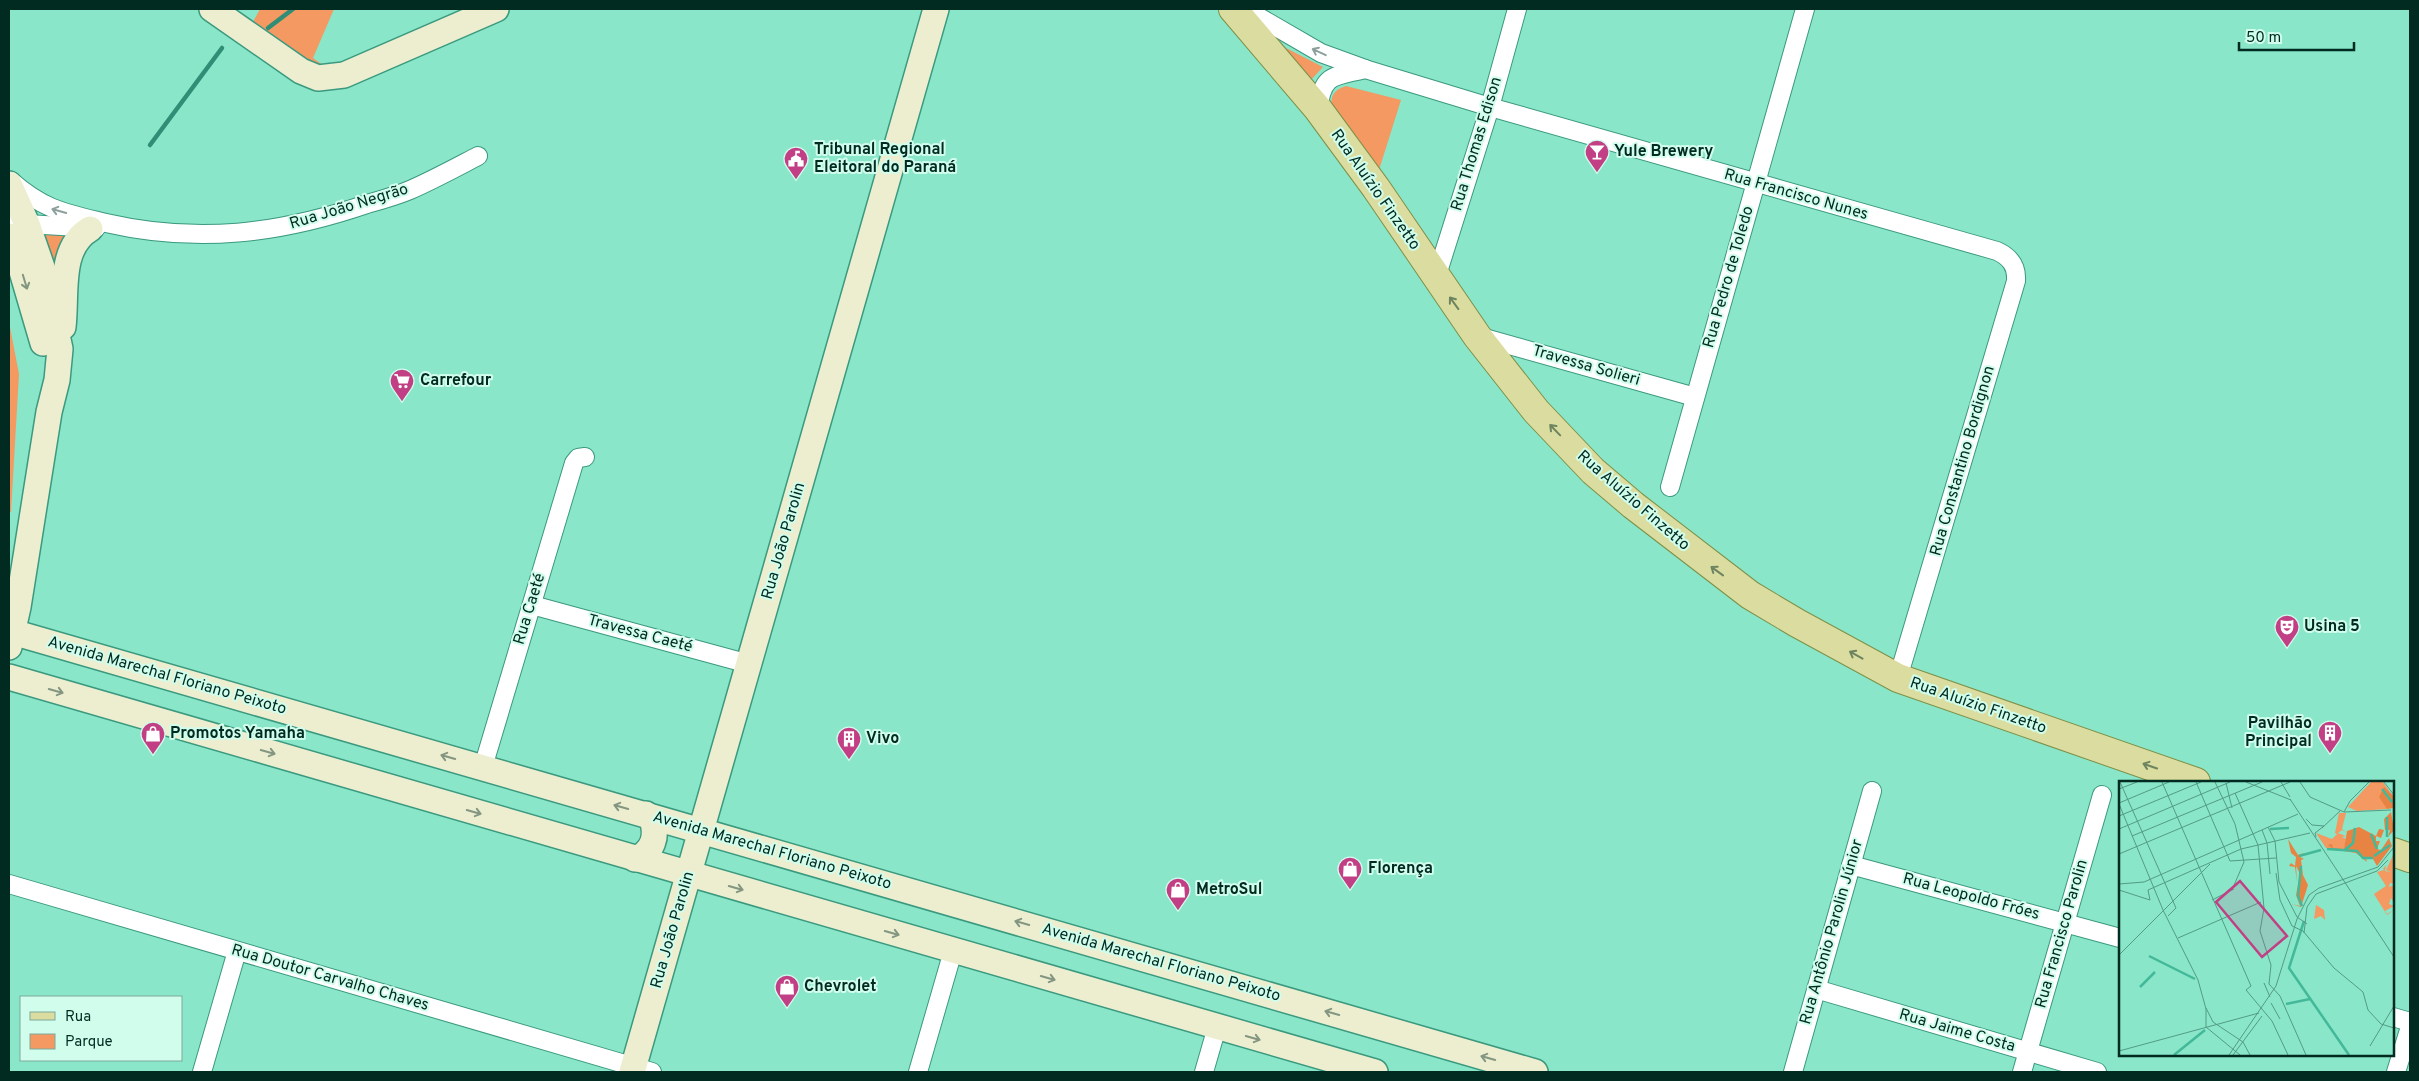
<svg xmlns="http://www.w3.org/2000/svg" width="2419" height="1081" font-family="Overpass,sans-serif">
  <rect width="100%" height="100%" fill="#89e6c8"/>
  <g fill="#f39961">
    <polygon points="260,9 334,9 313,58 330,70 318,72 256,32 254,20"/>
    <polygon points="1284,47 1323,67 1310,81"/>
    <path d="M 1346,86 L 1401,100 L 1379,170 L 1333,110 C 1329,97 1333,90 1346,86 Z"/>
    <polygon points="67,233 61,301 41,234"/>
    <polygon points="9,322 19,374 11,512 9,513"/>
  </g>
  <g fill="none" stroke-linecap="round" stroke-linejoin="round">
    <g stroke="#2f8e75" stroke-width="4.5">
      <polyline points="268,28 293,9"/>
      <polyline points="150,145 222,48"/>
    </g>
    <defs>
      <g id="street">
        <path d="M 1245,9 L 1321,53 L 1365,69 L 1490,107 L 1997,251 C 2010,257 2017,266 2016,281 L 1898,678"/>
        <path d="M 1318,109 C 1323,73 1333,77 1365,69"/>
        <path d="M 11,181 C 44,210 65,213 106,223 C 197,244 279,234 367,204 C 381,200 396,196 410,190 C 433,180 455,168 478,156"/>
        <polyline points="9,223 96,228"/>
        <polyline points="1436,278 1490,107 1517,9"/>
        <polyline points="1477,336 1695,397"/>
        <polyline points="1670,487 1805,9"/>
        <polyline points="532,605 749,664"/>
        <polyline points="483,767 574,463 578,458 585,457"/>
        <polyline points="1851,865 2120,938"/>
        <polyline points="9,884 652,1072"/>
        <polyline points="1816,989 2097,1072"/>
        <polyline points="2393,1017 2410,1022"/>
        <polyline points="202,1072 237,951"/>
        <polyline points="918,1072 953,951"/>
        <polyline points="1204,1072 1217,1027"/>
        <polyline points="1793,1072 1872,791"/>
        <polyline points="2022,1072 2102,795"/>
        <polyline points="2396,1072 2410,1027"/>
      </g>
      <g id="secondary">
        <polyline points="212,9 301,71 318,78 344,75 496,9"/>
        <polyline points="9,184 27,224 43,270 60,349 57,380 49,412 18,607 9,647"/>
        <polyline points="9,236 21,268 43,343"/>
        <path d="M 63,327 C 67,294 58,248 90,229"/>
        <polyline points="9,631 1535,1072"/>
        <polyline points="9,677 1375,1072"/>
        <path d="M 635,859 C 653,852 658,837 652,819 L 646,814"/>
        <polyline points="632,1072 936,9"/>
      </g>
      <g id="primary">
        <polyline points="1233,9 1318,109 1376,188 1477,336 1536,411 1593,471 1633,505 1750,595 1797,623 1898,678 2196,782"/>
        <polyline points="2393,852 2410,858"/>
      </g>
    </defs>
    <use href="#street" stroke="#3a997f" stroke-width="20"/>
    <use href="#secondary" stroke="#3a997f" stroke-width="28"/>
    <use href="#primary" stroke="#7e9049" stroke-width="30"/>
    <use href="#street" stroke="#fff" stroke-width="18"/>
    <use href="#secondary" stroke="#edeecf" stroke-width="25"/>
    <use href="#primary" stroke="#dadd9f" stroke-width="28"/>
  </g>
  <defs><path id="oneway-shaft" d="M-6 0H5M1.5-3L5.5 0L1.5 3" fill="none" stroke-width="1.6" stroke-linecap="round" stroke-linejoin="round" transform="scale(1.25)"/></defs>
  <g stroke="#8da09b">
    <use href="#oneway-shaft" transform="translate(1319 52) rotate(-155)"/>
    <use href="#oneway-shaft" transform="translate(59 211) rotate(-164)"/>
  </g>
  <g stroke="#839681">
    <use href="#oneway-shaft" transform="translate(25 282) rotate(73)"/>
    <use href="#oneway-shaft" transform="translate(56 691) rotate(16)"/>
    <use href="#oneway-shaft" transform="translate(268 752) rotate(16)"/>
    <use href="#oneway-shaft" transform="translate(448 757) rotate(-164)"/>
    <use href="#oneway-shaft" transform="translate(621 807) rotate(-164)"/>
    <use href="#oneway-shaft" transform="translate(474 812) rotate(16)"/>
    <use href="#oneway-shaft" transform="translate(736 888) rotate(16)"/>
    <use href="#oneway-shaft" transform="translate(1022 923) rotate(-164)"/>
    <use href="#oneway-shaft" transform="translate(892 933) rotate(16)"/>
    <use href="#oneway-shaft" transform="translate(1048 978) rotate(16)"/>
    <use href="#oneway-shaft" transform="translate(1332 1013) rotate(-164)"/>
    <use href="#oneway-shaft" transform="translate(1253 1038) rotate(16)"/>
    <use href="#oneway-shaft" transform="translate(1488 1058) rotate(-164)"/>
  </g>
  <g stroke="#6e8460">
    <use href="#oneway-shaft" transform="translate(1454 303) rotate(-126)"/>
    <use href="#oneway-shaft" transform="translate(1555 430) rotate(-134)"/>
    <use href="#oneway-shaft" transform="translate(1717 571) rotate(-144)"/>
    <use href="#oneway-shaft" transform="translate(1856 655) rotate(-151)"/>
    <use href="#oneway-shaft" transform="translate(2150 766) rotate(-161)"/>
  </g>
  <defs>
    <symbol id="bar-pin" viewBox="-11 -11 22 30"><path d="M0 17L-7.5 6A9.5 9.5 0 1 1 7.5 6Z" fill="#c23f85" stroke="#d1fded"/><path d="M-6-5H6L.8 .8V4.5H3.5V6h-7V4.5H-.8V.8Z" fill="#fff"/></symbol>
    <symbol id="civic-pin" viewBox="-11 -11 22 30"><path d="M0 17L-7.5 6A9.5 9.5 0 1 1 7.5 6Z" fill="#c23f85" stroke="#d1fded"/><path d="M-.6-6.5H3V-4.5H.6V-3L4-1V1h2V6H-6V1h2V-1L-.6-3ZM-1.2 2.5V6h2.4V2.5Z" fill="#fff"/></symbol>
    <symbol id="supermarket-pin" viewBox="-11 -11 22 30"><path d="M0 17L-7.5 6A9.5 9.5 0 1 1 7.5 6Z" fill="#c23f85" stroke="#d1fded"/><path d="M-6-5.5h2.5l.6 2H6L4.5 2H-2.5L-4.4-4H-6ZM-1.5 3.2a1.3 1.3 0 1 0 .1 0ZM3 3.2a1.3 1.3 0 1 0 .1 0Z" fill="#fff"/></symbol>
    <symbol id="theatre-pin" viewBox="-11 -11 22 30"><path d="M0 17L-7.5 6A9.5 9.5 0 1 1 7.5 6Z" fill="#c23f85" stroke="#d1fded"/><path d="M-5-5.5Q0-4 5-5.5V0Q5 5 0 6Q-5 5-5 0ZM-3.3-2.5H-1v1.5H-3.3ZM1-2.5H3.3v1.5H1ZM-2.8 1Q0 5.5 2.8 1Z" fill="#fff"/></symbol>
    <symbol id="building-pin" viewBox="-11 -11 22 30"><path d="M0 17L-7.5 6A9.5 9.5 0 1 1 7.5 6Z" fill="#c23f85" stroke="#d1fded"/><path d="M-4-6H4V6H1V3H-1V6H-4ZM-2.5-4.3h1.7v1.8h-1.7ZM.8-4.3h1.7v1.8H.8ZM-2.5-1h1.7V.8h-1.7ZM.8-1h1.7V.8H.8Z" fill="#fff"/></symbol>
    <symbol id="shop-pin" viewBox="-11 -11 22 30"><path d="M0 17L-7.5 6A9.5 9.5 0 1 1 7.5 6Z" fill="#c23f85" stroke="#d1fded"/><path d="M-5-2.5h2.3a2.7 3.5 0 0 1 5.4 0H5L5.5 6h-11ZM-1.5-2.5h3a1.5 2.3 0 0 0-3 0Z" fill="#fff"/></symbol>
  </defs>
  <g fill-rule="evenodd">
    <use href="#bar-pin" x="1583" y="138" width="28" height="38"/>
    <use href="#civic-pin" x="782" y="145" width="28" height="38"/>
    <use href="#supermarket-pin" x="388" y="367" width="28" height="38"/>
    <use href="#theatre-pin" x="2273" y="613" width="28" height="38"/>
    <use href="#building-pin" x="2316" y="719" width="28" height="38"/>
    <use href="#shop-pin" x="139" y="720" width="28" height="38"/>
    <use href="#building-pin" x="835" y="725" width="28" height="38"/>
    <use href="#shop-pin" x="1336" y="855" width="28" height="38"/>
    <use href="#shop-pin" x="1164" y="876" width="28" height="38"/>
    <use href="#shop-pin" x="773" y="973" width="28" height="38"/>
  </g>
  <g text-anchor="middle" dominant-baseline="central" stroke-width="4" stroke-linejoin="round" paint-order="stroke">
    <g font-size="16" fill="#012b21" stroke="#d1fded">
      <text transform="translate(1477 144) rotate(-73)">Rua Thomas Edison</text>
      <text transform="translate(1375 190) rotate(55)">Rua Aluízio Finzetto</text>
      <text transform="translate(1796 195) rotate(16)">Rua Francisco Nunes</text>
      <text transform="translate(349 207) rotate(-17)">Rua João Negrão</text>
      <text transform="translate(1729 277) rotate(-74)">Rua Pedro de Toledo</text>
      <text transform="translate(1586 366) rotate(16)">Travessa Solieri</text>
      <text transform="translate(1963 461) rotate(-74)">Rua Constantino Bordignon</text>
      <text transform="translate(1633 501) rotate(41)">Rua Aluízio Finzetto</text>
      <text transform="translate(784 541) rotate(-74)">Rua João Parolin</text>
      <text transform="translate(530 609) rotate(-73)">Rua Caeté</text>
      <text transform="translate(640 634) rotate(15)">Travessa Caeté</text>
      <text transform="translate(167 676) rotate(16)">Avenida Marechal Floriano Peixoto</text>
      <text transform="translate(1978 706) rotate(19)">Rua Aluízio Finzetto</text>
      <text transform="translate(772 851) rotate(16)">Avenida Marechal Floriano Peixoto</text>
      <text transform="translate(1971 897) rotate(15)">Rua Leopoldo Fróes</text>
      <text transform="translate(673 930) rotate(-74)">Rua João Parolin</text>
      <text transform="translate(1832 932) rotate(-74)">Rua Antônio Parolin Júnior</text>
      <text transform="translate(2062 934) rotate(-74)">Rua Francisco Parolin</text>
      <text transform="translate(1161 963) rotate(16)">Avenida Marechal Floriano Peixoto</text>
      <text transform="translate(330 978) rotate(16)">Rua Doutor Carvalho Chaves</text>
      <text transform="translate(1957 1031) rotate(16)">Rua Jaime Costa</text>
    </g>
    <g font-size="16" font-weight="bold" fill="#012b21" stroke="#d1fded" text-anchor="start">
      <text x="814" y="150">Tribunal Regional<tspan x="814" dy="18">Eleitoral do Paraná</tspan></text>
      <text x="1614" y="152">Yule Brewery</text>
      <text x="420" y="381">Carrefour</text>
      <text x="2304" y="627">Usina 5</text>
      <text x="2312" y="724" text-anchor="end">Pavilhão<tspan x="2312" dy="18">Principal</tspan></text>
      <text x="170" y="734">Promotos Yamaha</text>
      <text x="866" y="739">Vivo</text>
      <text x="1368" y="869">Florença</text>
      <text x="1196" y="890">MetroSul</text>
      <text x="804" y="987">Chevrolet</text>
    </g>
  </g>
  <g transform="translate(2119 781)">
    <rect width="275" height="275" fill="#89e6c8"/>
    <path d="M 252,1 L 264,1 L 271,11 L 268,28 L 238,30 L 229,26 ZM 220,32 L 227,32 L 223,48 L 227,51 L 223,49 L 219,52 L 227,55 L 223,56 L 227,58 L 225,69 L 207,67 L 197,52 L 213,58 L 218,53 L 216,52 ZM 275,72 L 275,103 L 271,102 L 270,106 L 275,104 L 275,122 L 272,117 L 270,123 L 275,125 L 266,130 L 268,133 L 275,129 L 268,134 L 255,113 L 267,105 L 258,91 L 265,89 L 264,88 L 267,84 L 266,90 L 272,91 L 267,89 ZM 197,124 L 205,129 L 206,139 L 202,135 L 195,138 Z" fill="#f39961"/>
    <path d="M 265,6 L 275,15 L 275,27 L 268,28 L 260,16 ZM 272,31 L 275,49 L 269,56 L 271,49 L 266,49 L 265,38 ZM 240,46 L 257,55 L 260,48 L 265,49 L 262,57 L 257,55 L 257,60 L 261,60 L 258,68 L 262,69 L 270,57 L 273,65 L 258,85 L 254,78 L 247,78 L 248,81 L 237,72 L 207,67 L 213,67 L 209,64 L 213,63 L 214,67 L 225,68 L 228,50 ZM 169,58 L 179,74 L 185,72 L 181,76 L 185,78 L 182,79 L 184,94 L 189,104 L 182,126 L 172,123 L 181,125 L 177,114 L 181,93 L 177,85 L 178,101 L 176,86 L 170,85 L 172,82 L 176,85 L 177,76 L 172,72 Z" fill="#e78443"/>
    <path fill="none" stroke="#43b999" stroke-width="2.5" d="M 263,8 L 273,21M 151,48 L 170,47M 252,53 L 258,68M 268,56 L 268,36M 208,68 L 238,70 L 244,77 L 254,77M 226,69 L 234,62 L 236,47M 180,75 L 202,69M 255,75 L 271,64M 182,85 L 179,115 L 183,125M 185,140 L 170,187 L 230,274M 30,175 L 76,198M 21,206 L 36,191M 167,223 L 191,218M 55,274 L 86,249"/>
    <path fill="none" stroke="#539b85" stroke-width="1" d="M 1,1 L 57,127 L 49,135M 43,1 L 132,205 L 127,209 L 153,240 L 169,274M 77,1 L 111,80 L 157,77M 96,1 L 116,43 L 125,81 L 113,109M 127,1 L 172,19M 162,1 L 171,16M 181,1 L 191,16 L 225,31 L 272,29M 265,1 L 275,14M 107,2 L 113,27M 0,8 L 18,1M 116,12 L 139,64 L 145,127 L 141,150 L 152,184 L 150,203 L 161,215 L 187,274M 171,18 L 275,176M 0,22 L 50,1M 0,23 L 44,129 L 79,199 L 87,228 L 87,246M 225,31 L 231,20 L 250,1M 0,35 L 82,1M 187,38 L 193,44 L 205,45M 149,46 L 156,60 L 160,101 L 178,136 L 188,143M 203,47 L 222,29M 0,48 L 111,1M 143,49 L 148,62 L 151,93M 13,55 L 143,1M 197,56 L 196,52 L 205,45M 0,73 L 171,1M 157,92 L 161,119 L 173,145 L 184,150 L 215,187 L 244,211 L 249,229 L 262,243 L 275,247M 0,103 L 25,101 L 179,33M 0,109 L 31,119 L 29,109 L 122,68 L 191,52M 93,119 L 115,108M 185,152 L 188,126 L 197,113 L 258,90 L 269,79M 59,157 L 142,121M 0,174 L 91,83M 145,202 L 151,216M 152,222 L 161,238M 87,227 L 94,241 L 124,261 L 131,274M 87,246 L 121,274M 251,265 L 275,225M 0,270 L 140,232M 110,274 L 157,205 L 178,138 L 190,114 L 200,107 L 259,86 L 275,66M 114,274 L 143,235"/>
    <path fill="#c23f85" fill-opacity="0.15" stroke="#c23f85" stroke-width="2.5" d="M 121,100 L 168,155 L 143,176 L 97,121 Z"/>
    <rect width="275" height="275" fill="none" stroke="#012b21" stroke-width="2.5"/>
  </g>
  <rect width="2419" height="1081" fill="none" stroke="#012b21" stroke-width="20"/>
  <rect x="20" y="996" width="162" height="65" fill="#d1fded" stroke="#7ea99b"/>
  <rect x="30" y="1012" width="25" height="8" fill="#dadd9f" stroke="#7ea99b"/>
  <text x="65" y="1021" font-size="15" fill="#012b21">Rua</text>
  <rect x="30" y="1034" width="25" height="15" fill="#f39961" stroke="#7ea99b"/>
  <text x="65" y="1046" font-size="15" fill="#012b21">Parque</text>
  <path d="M2239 42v8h115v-8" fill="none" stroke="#012b21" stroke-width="2.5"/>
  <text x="2246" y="42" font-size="15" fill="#012b21" stroke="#d1fded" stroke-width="4" paint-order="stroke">50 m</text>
</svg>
